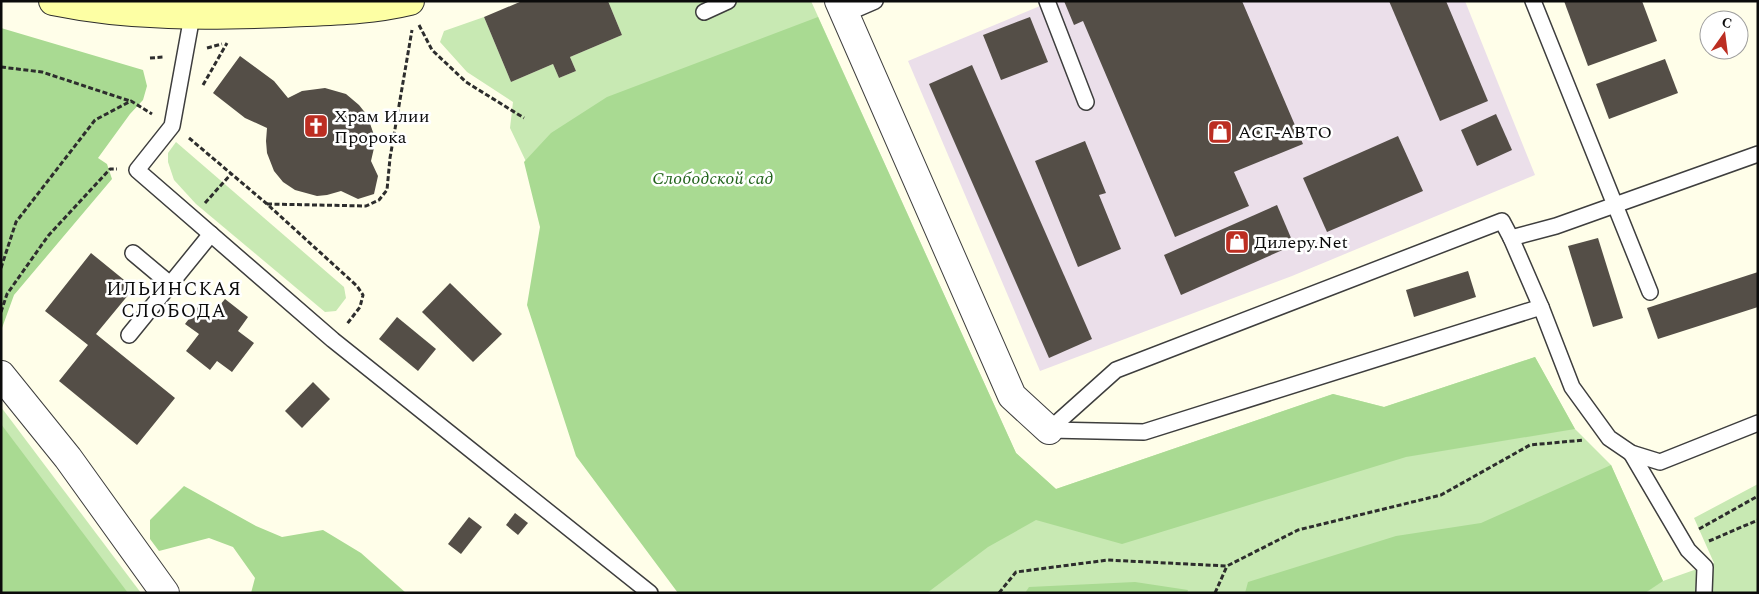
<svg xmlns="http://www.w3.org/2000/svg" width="1759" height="594" font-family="Spectral,serif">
  <rect width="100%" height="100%" fill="#fffee9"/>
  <polygon fill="#ebdfea" points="1052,1 1465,1 1535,175 1292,276 1040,371 908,61"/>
  <g fill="#c8e9b3">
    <polygon points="608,1 811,1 1016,453 1056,489 1333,394 1384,407 1535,357 1575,429 1611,465 1663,581 1714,563 1694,518 1758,484 1758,593 732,593 510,128 513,102 467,72 440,42 444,31 484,17 511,82 553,64 559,78 576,71 570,57 622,35"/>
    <polygon points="176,142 344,287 346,298 336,311 325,312 196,204 174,180 168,162 168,153"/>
    <polygon points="1,407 141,593 1,593"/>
  </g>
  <g fill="#a9da92">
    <polygon points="818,17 1016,453 1056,489 1333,394 1384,407 1535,357 1575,429 1406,457 1122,544 1036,520 988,547 927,593 678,593 576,456 527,305 540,227 524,162 551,133 607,97"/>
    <polygon points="1,28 143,70 147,86 143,100 130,114 98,158 107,164 112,179 14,295 2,328"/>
    <polygon points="1,424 128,593 1,593"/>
    <polygon points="1611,465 1663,581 1645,593 1245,593 1248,582 1396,536 1481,523"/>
    <polygon points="184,486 256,526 282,537 323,530 361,553 406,593 251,593 255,578 233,547 209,538 159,551 150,539 150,520"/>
    <polygon points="1135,582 1188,590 1187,593 1025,593 1029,587"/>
  </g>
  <g fill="#544e47">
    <polygon points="522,1 608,1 622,35 570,57 576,71 559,78 553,64 511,82 484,17"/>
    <polygon points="1064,1 1242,1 1303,144 1234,172 1249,206 1175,237 1083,21 1074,25"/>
    <polygon points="1389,1 1446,1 1488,101 1440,121"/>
    <polygon points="1564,1 1642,1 1657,41 1588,66"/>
    <polygon points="1030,17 1048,62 1001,80 983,35"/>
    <polygon points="240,56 274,81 288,98 302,91 325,88 346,94 359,105 367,115 374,135 374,148 371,161 378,176 374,194 358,199 341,191 327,195 317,196 295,190 283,182 274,171 267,153 266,141 267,128 245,118 213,93"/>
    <polygon points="1665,59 1678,93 1609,119 1596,84"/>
    <polygon points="972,65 1092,339 1049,358 929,84"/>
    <polygon points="1496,114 1512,150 1477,166 1461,130"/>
    <polygon points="1398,136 1423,191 1327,232 1303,178"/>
    <polygon points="1085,141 1106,193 1099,195 1121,249 1078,267 1035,161"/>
    <polygon points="1277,205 1294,245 1181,295 1164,255"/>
    <polygon points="1598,238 1623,318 1593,327 1568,246"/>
    <polygon points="91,253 134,288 96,334 175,398 137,445 59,381 88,345 45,311"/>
    <polygon points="1468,271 1476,297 1414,317 1406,290"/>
    <polygon points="1758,272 1758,307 1658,339 1647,308"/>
    <polygon points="450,283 502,334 473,362 422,312"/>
    <polygon points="225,299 248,317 238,331 254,343 232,372 217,361 210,370 186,351 199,334 185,324 198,307 211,316"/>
    <polygon points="397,317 436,349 418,371 379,339"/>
    <polygon points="313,382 330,399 302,428 285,411"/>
    <polygon points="515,513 528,523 518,535 506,525"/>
    <polygon points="469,517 482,527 461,554 448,544"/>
  </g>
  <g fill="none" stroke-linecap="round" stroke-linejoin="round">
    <defs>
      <g id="service">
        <polyline points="1047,1 1086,102"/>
        <polyline points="1533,1 1650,292"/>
        <polyline points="704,12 728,1"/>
        <polyline points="845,14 875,1"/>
        <polyline points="192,16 172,126 137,170 333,340 650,593"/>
        <polyline points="1511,238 1541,307 1572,387 1609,438 1631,453 1660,462 1758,423"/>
        <polyline points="133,253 170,284"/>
        <polyline points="129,335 211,234"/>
        <polyline points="1049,430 1116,370 1502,221 1511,238 1556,226 1758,154"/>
        <polyline points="1049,430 1144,432 1541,307"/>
        <polyline points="1631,453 1688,550 1705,567 1704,593"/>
      </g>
      <g id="minor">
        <polyline points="839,1 1012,396 1049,430"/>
        <polyline points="1,375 68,458 165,593"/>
      </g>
      <path id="secondary" d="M 53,1 C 131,17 206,16 285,13 C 326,11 369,11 410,1"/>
    </defs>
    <use href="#service" stroke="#3e3e3e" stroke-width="18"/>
    <use href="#minor" stroke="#3e3e3e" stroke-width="30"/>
    <use href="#secondary" stroke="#2d2d2d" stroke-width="30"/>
    <g stroke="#2d2d2d" stroke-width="3" stroke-dasharray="5 2.5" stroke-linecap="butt">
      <polyline points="419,25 432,50 466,82 524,118"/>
      <polyline points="207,48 222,44"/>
      <polyline points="150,58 164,57"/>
      <polyline points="1,67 42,72 130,101"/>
      <polyline points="203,85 227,43"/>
      <polyline points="189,138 267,204 357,286 363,295 360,307 347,324"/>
      <polyline points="205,203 231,174"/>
      <polyline points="267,204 366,206 379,200 387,190 390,158 412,30"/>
      <polyline points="1,268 16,222 95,120 131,101 152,114"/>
      <polyline points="1,312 7,294 48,236 110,169 117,169"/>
      <polyline points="1699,529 1758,496"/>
      <polyline points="1709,541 1758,520"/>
      <polyline points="999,593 1016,572 1108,560 1227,566 1298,530 1441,495 1530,445 1584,440"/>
      <polyline points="1215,593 1227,566"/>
    </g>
    <use href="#service" stroke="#fff" stroke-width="15"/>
    <use href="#minor" stroke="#fff" stroke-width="28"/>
    <use href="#secondary" stroke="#fdffa4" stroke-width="28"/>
  </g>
  <defs>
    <symbol id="church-square" viewBox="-11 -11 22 22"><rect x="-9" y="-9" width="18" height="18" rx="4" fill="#bc2e22" stroke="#fff"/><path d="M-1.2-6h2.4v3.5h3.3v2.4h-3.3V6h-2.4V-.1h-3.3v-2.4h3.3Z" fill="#fff"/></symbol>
    <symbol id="shop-square" viewBox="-11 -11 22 22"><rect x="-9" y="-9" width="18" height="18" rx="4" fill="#bc2e22" stroke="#fff"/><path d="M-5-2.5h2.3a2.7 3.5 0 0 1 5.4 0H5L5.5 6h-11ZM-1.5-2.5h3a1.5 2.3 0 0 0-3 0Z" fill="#fff"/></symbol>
  </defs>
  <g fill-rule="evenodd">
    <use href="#church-square" x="302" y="112" width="28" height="28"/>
    <use href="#shop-square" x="1206" y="118" width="28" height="28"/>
    <use href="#shop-square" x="1223" y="228" width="28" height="28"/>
  </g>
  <g text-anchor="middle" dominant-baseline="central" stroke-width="5" stroke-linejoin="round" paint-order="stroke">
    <g font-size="18" fill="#0b0b0b" stroke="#fff" text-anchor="start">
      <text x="334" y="116">Храм Илии<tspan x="334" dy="21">Пророка</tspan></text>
      <text x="1238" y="132">АСГ-АВТО</text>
      <text x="1254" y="242">Дилеру.Net</text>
    </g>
    <g font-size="18" font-style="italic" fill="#21631b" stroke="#fff">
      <text x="713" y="178">Слободской сад</text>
    </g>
    <g font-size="19" letter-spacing="1" fill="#0b0b0b" stroke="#fff">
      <text x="174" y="289">ИЛЬИНСКАЯ<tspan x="174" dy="22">СЛОБОДА</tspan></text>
    </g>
  </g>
  <rect width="1759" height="594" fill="none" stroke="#0b0b0b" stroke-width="5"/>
  <g transform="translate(1724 35) rotate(14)"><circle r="24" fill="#ffffff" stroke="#9d9d9d"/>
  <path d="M0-4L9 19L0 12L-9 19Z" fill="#bc2e22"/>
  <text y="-8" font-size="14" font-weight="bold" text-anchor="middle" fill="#0b0b0b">С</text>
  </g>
</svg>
